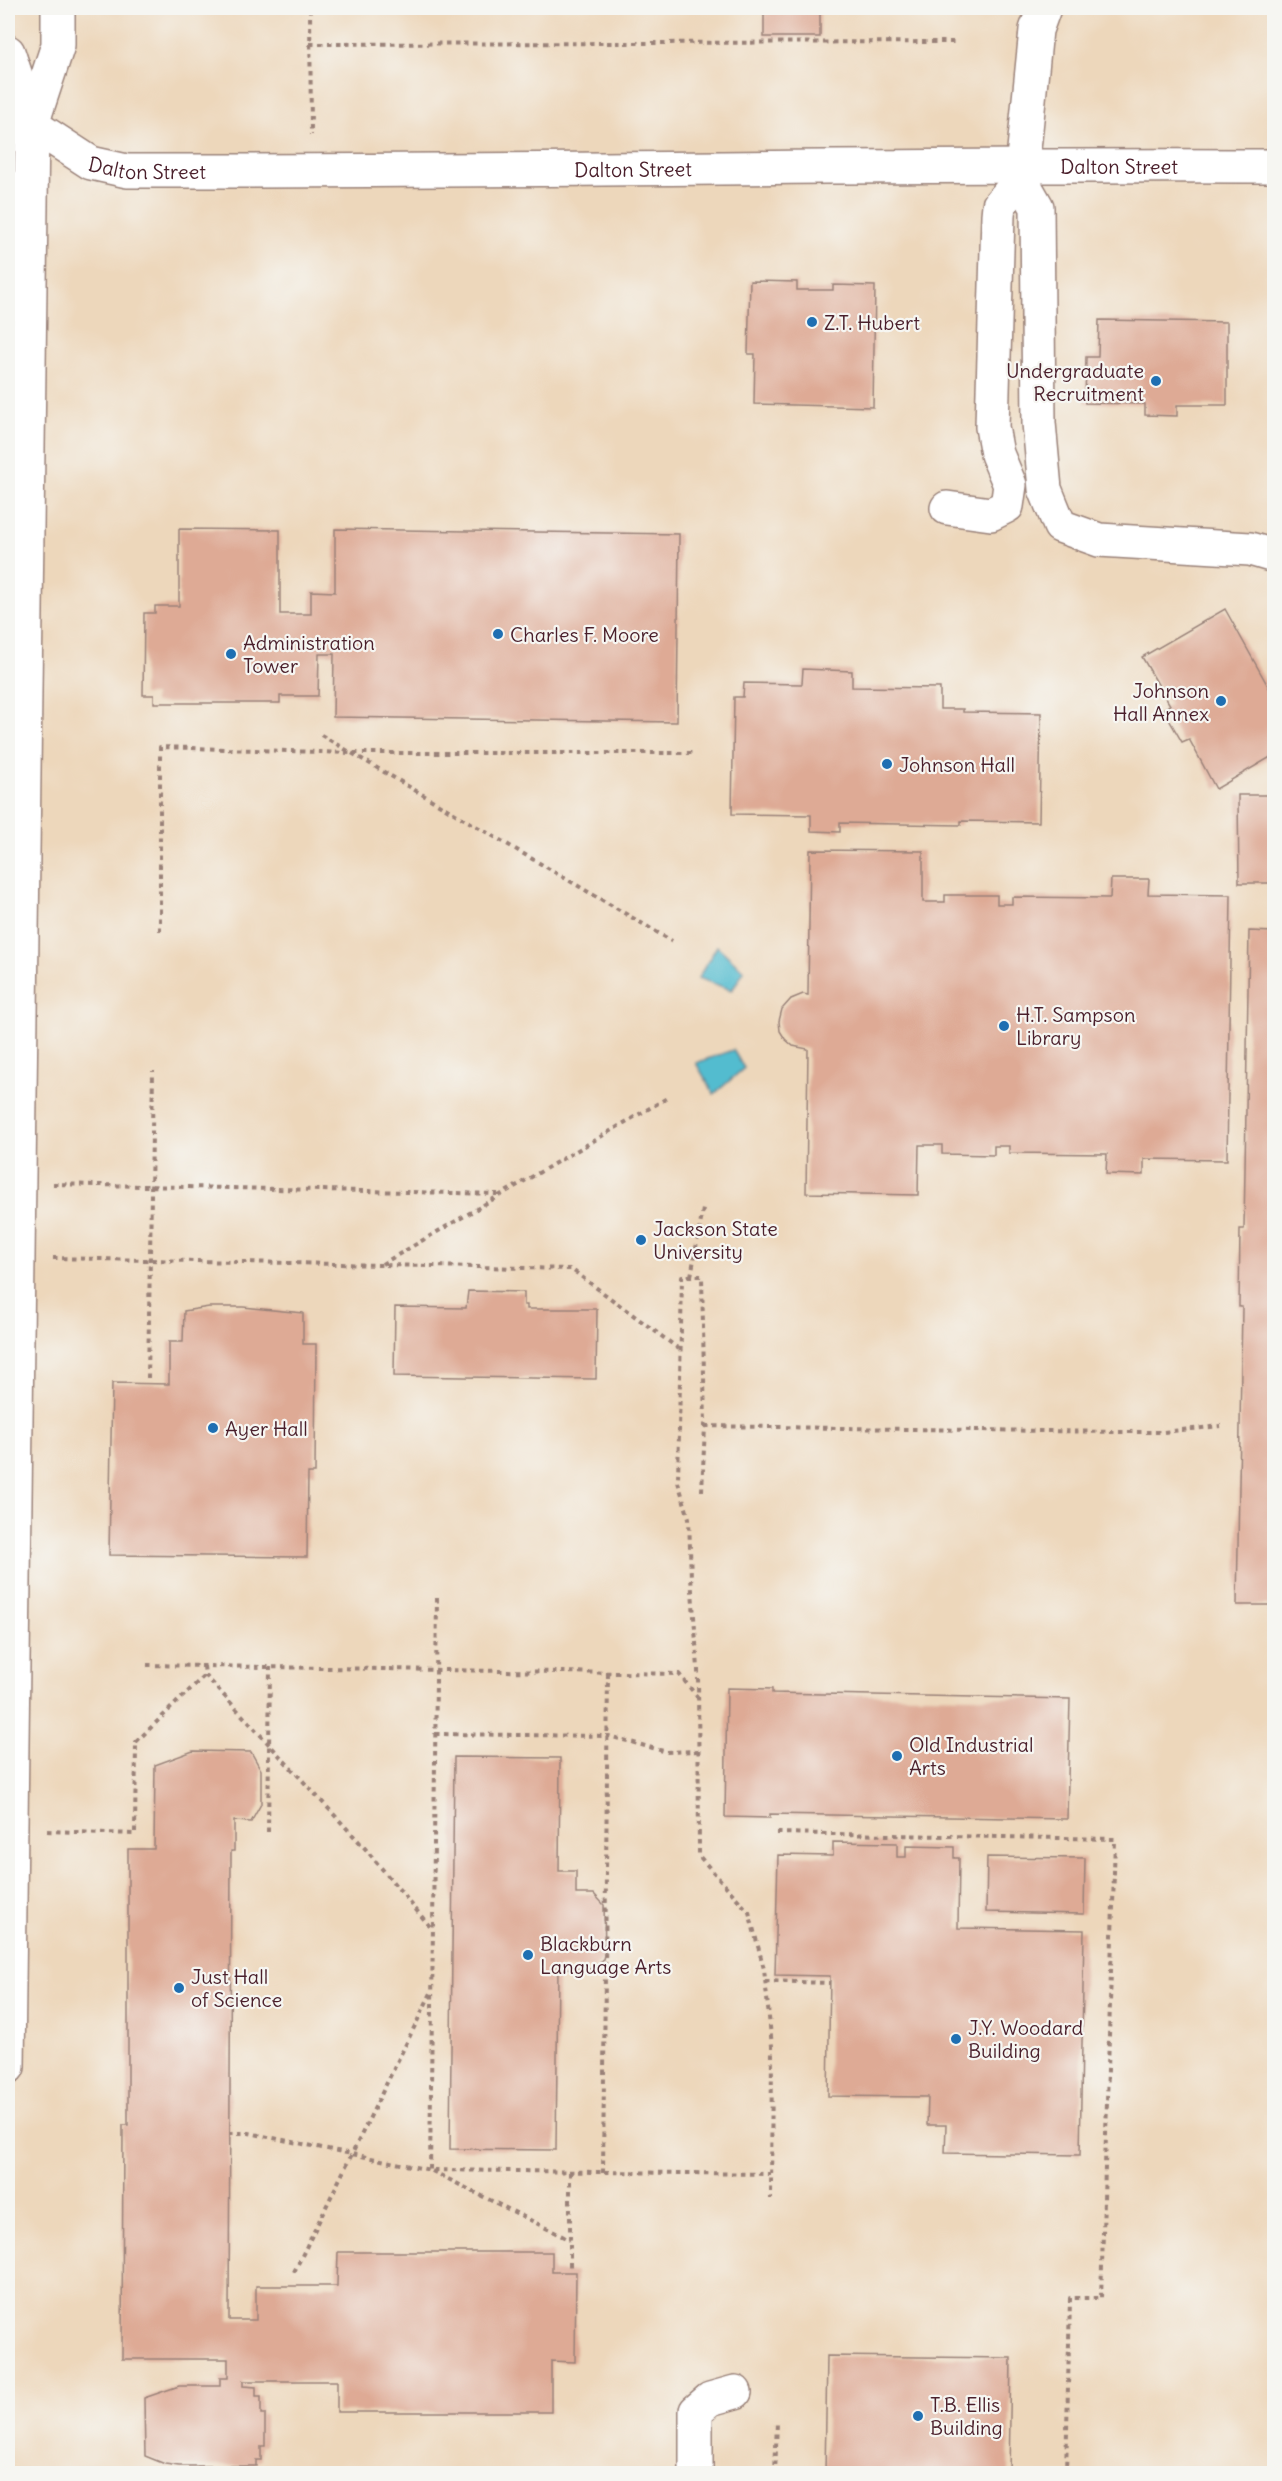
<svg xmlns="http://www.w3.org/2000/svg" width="1282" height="2481" font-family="Delius,sans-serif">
  <rect width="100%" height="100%" fill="#f6f6f2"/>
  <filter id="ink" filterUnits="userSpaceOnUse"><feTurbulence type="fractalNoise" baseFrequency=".0167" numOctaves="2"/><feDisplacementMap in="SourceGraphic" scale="12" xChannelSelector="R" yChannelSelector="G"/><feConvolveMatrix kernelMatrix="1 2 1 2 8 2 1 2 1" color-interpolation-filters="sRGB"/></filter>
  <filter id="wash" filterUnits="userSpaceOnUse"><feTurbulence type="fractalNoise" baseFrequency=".008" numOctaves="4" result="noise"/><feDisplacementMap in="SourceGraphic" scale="24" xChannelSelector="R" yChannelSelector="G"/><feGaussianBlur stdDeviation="1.35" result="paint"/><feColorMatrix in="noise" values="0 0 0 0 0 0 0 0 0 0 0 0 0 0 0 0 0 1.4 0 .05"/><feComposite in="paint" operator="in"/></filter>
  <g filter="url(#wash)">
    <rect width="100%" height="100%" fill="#eae5c7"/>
    <rect fill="#edd7bb" x="8" y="8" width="1266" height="2465"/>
    <g fill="#52bccf" stroke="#4e6e7d" stroke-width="1.5">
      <polygon points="717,946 744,971 732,990 698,978"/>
      <polygon points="733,1050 744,1068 714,1094 696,1063"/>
    </g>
    <g id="blocks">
      <g fill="#deaa95">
        <polygon points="764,8 854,8 854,12 820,12 820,37 764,37"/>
        <polygon points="750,281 797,282 797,290 833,290 833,285 875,286 873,407 754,404 755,354 748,354"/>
        <polygon points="1099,320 1227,322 1227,405 1177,405 1177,416 1145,415 1145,404 1085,403 1086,357 1098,357"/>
        <polygon points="179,529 280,530 280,614 311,614 311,591 335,592 335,529 679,534 677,722 333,717 334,654 319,654 318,696 280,696 280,703 154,703 154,695 143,695 144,613 155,613 155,606 179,606"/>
        <polygon points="1225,609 1274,697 1274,755 1216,789 1189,739 1182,742 1163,709 1170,705 1142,657"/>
        <polygon points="803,669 852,671 852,687 940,688 940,709 963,709 963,712 1041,713 1039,822 961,821 961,825 840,823 840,832 811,831 811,815 732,814 734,697 743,697 744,683 802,684"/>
        <polygon points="1238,795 1274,795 1274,883 1239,883"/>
        <polygon points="810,850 923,851 923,902 945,902 945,895 997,895 997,904 1012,904 1012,897 1110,898 1111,879 1149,879 1148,894 1231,895 1227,1160 1144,1159 1144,1175 1106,1174 1107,1154 1009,1153 1009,1146 994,1146 994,1155 942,1154 942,1145 919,1145 918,1195 806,1193 808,1049 793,1046 785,1039 780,1031 779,1021 782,1009 791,999 803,994 808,995"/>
        <polygon points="1249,931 1274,932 1274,1623 1269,1623 1270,1605 1237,1605 1242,1307 1239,1307 1240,1229 1244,1229"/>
        <polygon points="468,1291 524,1292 524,1305 527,1305 527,1309 597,1309 596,1379 394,1376 395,1307 466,1308"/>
        <polygon points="209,1307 243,1307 303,1313 303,1344 316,1344 315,1473 308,1473 307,1557 109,1555 112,1383 169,1384 169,1342 183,1342 184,1311"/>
        <polygon points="727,1688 772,1689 772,1693 1070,1699 1067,1819 770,1814 770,1818 725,1817"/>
        <polygon points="193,1751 251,1752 261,1770 261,1804 251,1822 234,1821 234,1851 231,1851 229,2320 256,2320 256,2286 337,2286 338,2252 552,2252 552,2272 576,2272 575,2362 551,2361 551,2412 337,2412 337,2381 243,2381 243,2386 256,2387 256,2396 261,2396 261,2414 265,2414 265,2446 261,2446 261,2460 256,2460 256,2466 179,2466 165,2464 145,2456 144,2398 179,2386 220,2386 220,2378 228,2378 228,2359 122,2359 123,2125 128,2125 128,1849 154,1849 155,1765"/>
        <polygon points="454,1757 560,1758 559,1871 576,1871 576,1894 594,1894 604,1905 605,1951 603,1959 593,1969 558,1968 556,2150 450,2149"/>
        <polygon points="833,1842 897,1843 897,1857 906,1857 906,1846 954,1847 954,1858 959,1858 958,1928 1084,1930 1080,2155 945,2153 946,2125 927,2125 928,2097 828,2096 830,1976 775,1975 778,1855 833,1856"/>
        <polygon points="987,1857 1085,1858 1084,1914 986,1912"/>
        <polygon points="827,2356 1011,2358 1009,2474 825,2474"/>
      </g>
    </g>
  </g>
  <g filter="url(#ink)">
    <use href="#blocks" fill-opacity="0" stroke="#9a8279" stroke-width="1.5"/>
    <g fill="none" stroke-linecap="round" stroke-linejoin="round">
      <defs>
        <g id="minor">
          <polyline points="1044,8 1036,30 1021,179 1037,207 1039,423 1045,489 1060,526 1099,540 1250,549 1274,556"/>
          <polyline points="8,52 32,124"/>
          <path id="s1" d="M 8,109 L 91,163 L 127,171 C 509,172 892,164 1274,166"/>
          <polyline points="947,508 991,514 1007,506 1010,485 997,454 992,427 998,215 999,205 1021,179"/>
          <polyline points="8,2067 32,124 58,45 58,8"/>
          <polyline points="696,2474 696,2411 710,2399 735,2392"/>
        </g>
      </defs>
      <use href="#minor" stroke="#9a8279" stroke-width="36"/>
      <g stroke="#9a8279" stroke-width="4" stroke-dasharray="4.5 4.5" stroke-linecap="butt">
        <polyline points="310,8 311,135"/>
        <polyline points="310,44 954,42"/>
        <polyline points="321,735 672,941"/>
        <polyline points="160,931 160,747 351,753 692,753"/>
        <polyline points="53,1184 498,1194"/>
        <polyline points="53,1258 571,1269 679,1349"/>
        <polyline points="382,1264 667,1098"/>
        <polyline points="691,1276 703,1209"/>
        <polyline points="148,1378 153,1071"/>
        <polyline points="705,1426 1114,1432 1163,1432 1221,1426"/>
        <polyline points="702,1491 705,1426 702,1276 682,1276 678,1482 689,1518 691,1578 698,1668 699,1856 749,1912 764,1969 772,2046 771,2199"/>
        <polyline points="437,1598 430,2170 771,2174"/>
        <polyline points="147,1665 679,1674 699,1699"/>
        <polyline points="204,1666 205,1675 363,1846 432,1929"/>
        <polyline points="435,1734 609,1736 667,1752 699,1751"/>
        <polyline points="47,1831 135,1834 136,1742 205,1675"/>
        <polyline points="268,1832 270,1667"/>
        <polyline points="777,1833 1115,1839 1101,2298 1070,2298 1066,2474"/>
        <polyline points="765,1981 830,1983"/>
        <polyline points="229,2133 249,2133 430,2170 570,2240"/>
        <polyline points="570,2172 570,2268"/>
        <polyline points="603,2173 608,1673"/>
        <polyline points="294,2272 431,1993"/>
        <polyline points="775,2474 777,2422"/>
      </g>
      <use href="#minor" stroke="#fff" stroke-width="33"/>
    </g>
  </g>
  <g fill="#1f6fb2" stroke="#f6f6f2" stroke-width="2">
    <circle cx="812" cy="322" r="6"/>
    <circle cx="1156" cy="381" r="6"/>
    <circle cx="498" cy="634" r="6"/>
    <circle cx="231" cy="654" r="6"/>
    <circle cx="1221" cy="701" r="6"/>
    <circle cx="887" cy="764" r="6"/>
    <circle cx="1004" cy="1026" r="6"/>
    <circle cx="641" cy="1240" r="6"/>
    <circle cx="213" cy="1428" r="6"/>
    <circle cx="897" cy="1756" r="6"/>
    <circle cx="528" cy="1955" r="6"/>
    <circle cx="179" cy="1988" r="6"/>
    <circle cx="956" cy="2039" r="6"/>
    <circle cx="918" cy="2416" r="6"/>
  </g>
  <g text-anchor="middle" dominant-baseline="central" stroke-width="4.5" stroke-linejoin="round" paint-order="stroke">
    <g font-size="20" fill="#4a1f2b" stroke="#f6f6f2">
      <text stroke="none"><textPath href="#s1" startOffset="156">Dalton Street</textPath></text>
      <text stroke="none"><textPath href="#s1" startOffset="1128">Dalton Street</textPath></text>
      <text stroke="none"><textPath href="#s1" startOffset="642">Dalton Street</textPath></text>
    </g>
    <g font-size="20" fill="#4a1f2b" stroke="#f6f6f2" text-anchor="start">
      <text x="824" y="322">Z.T. Hubert</text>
      <text x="1144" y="370" text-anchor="end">Undergraduate<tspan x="1144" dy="23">Recruitment</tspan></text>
      <text x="510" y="634">Charles F. Moore</text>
      <text x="243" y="642">Administration<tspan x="243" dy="23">Tower</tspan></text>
      <text x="1209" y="690" text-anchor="end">Johnson<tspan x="1209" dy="23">Hall Annex</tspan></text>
      <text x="899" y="764">Johnson Hall</text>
      <text x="1016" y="1014">H.T. Sampson<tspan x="1016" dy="23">Library</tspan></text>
      <text x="653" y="1228">Jackson State<tspan x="653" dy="23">University</tspan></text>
      <text x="225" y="1428">Ayer Hall</text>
      <text x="909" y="1744">Old Industrial<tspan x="909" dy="23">Arts</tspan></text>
      <text x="540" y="1943">Blackburn<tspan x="540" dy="23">Language Arts</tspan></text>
      <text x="191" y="1976">Just Hall<tspan x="191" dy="23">of Science</tspan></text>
      <text x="968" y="2027">J.Y. Woodard<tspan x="968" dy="23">Building</tspan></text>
      <text x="930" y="2404">T.B. Ellis<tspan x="930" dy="23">Building</tspan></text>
    </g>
  </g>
  <rect width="1282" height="2481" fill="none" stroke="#f6f6f2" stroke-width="30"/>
</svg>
